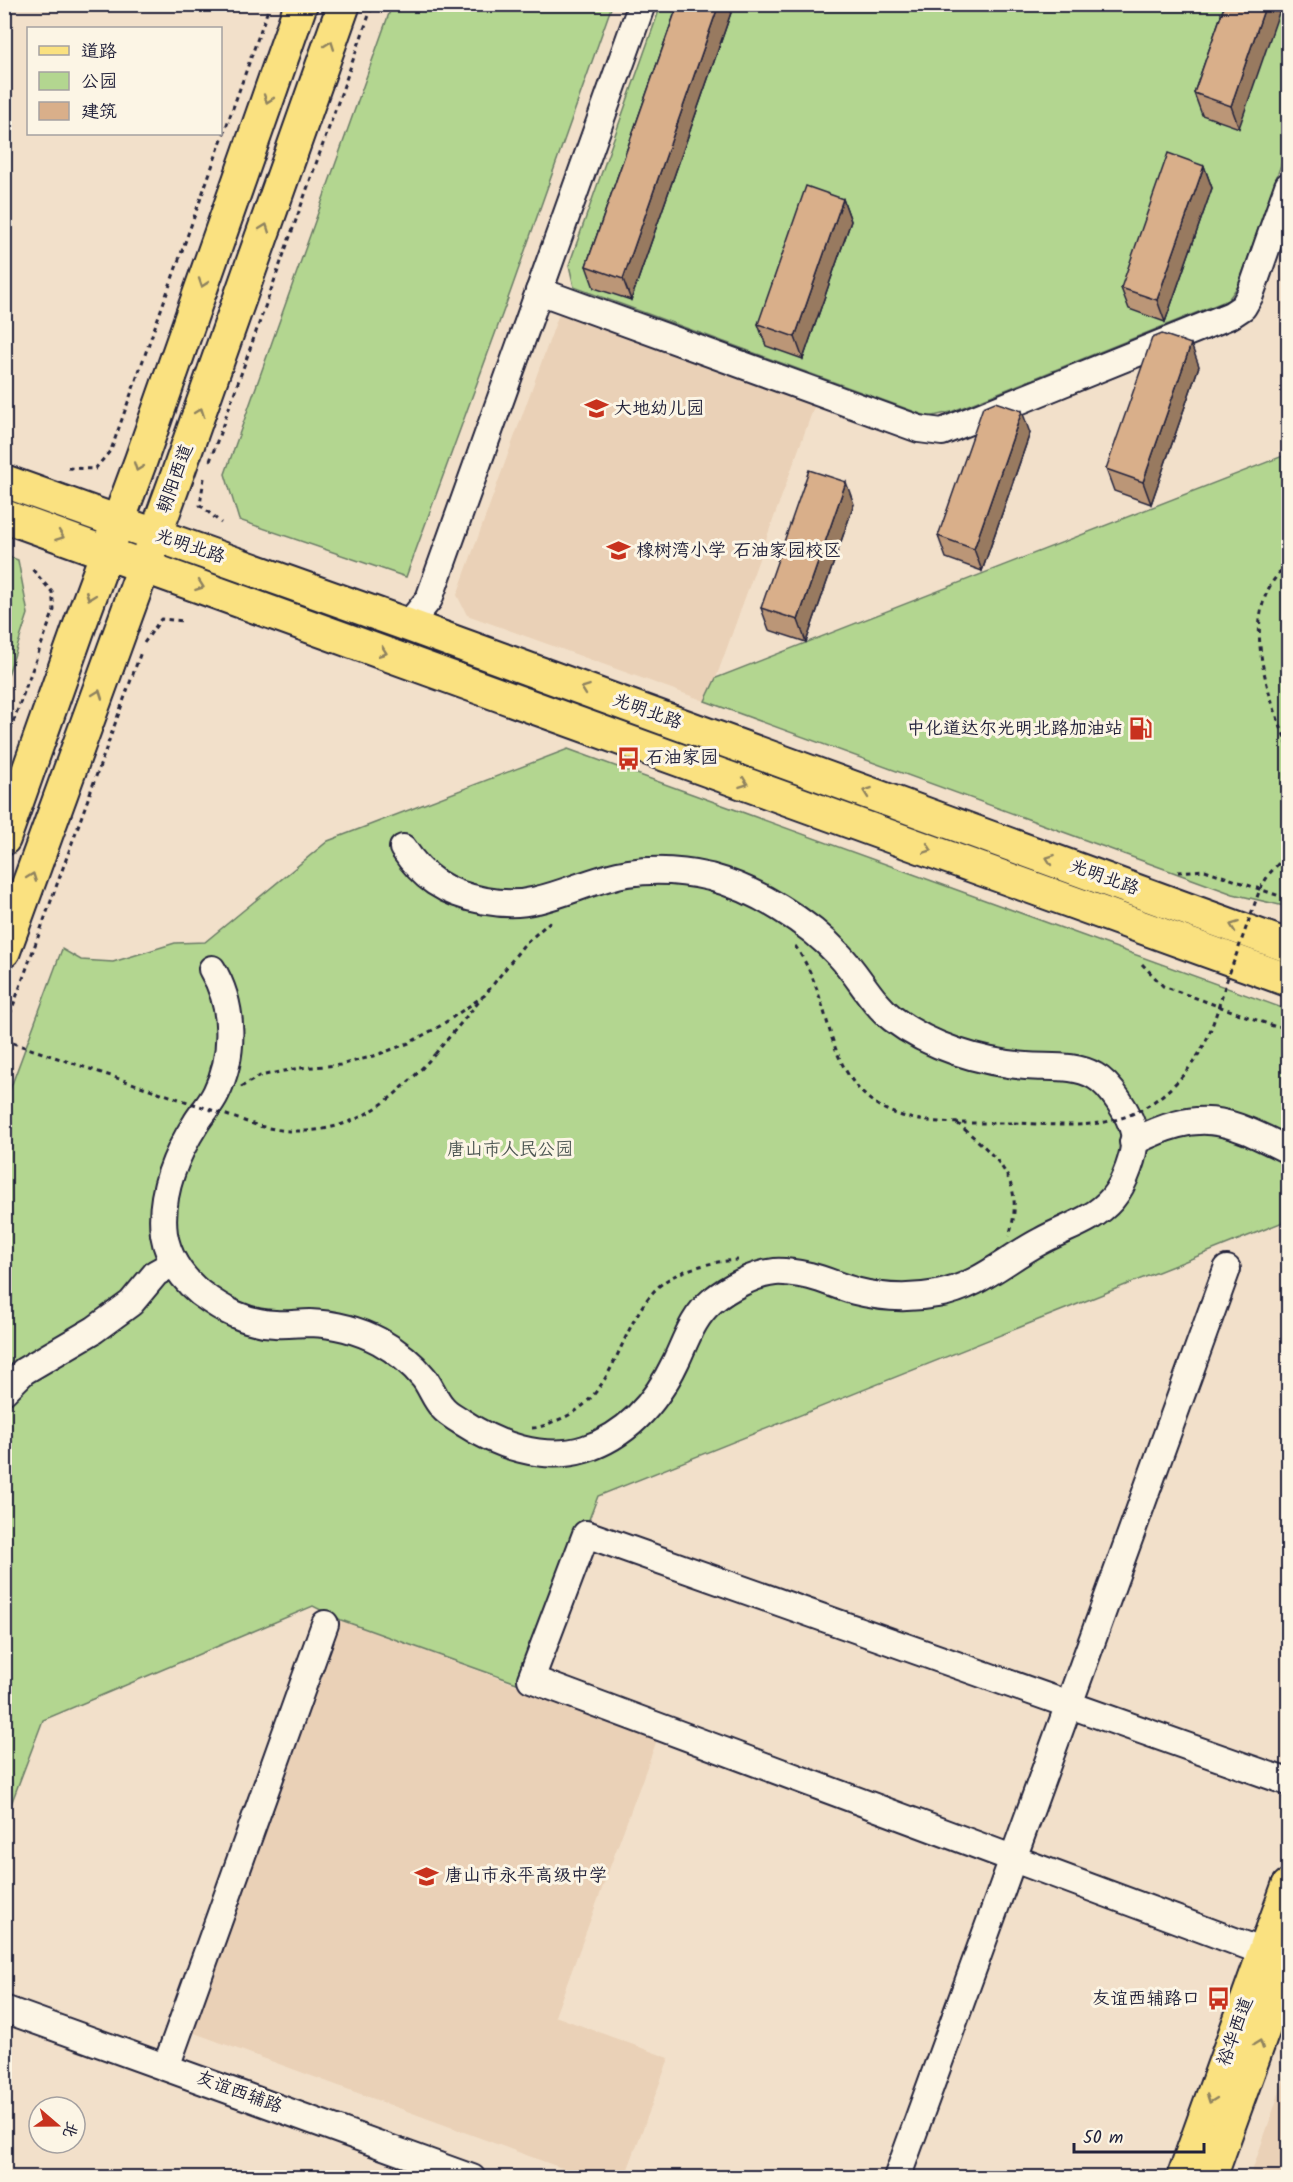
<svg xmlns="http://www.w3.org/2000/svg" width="1293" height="2182" font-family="Kalam,'LXGW WenKai TC',sans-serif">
  <rect width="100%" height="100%" fill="#f2e0ca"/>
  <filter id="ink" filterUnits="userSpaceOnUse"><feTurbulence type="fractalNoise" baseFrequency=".0167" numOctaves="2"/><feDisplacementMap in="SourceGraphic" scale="12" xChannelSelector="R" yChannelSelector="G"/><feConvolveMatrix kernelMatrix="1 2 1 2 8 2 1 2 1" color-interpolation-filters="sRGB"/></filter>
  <g filter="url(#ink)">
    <g fill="#ead1b7">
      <polygon points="560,311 815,404 716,678 705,701 467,615 457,595"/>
      <polygon points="341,1620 658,1737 555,2016 669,2058 625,2177 586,2177 189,2031"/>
      <polygon points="1288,2068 1288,2177 1250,2177"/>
    </g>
    <g fill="#b3d690" stroke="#6a7c66" stroke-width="1.5">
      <polygon points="392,5 612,5 510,293 406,577 239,520 225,474"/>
      <polygon points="661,5 1288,5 1288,145 1238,286 1228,300 951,412 929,417 574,287 569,265"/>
      <polygon points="1288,454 1288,907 1233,894 705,701 716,678"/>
      <polygon points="5,555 18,560 28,614 5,684"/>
      <polygon points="568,749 1288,1010 1288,1220 598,1496 525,1686 341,1620 313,1606 43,1720 5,1820 5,1103 62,949 81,960 113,962 175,943 205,942 328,841"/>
    </g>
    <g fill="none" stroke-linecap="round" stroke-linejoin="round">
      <defs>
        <g id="minor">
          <polyline points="539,291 919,429 942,432 1231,315 1243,307 1250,295 1288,186"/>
          <polyline points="408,625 429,599 642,4"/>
          <path d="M 212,969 C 234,1005 235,1055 216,1093 C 211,1104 202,1113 196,1123 C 175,1156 159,1194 164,1234 C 168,1258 182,1278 200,1293 C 223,1310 246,1323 275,1324 C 287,1325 299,1323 310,1323 C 334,1324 358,1330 379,1341 C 395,1350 412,1363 424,1378 C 431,1387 435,1400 443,1408 C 448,1414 455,1417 462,1422 C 497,1445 543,1462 585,1449 C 628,1435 657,1401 676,1361 C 686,1340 693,1317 712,1301 C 728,1288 754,1274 775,1272 C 786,1271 800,1274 810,1276 C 826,1280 840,1287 855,1291 C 882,1298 910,1299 937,1294 C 978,1287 1006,1259 1041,1241 C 1066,1227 1093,1221 1112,1199 C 1124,1185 1137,1152 1134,1133 C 1131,1116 1110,1084 1095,1076 C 1074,1064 1049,1068 1026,1066 C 980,1062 930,1047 893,1019 C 871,1002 859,976 840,956 C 808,921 755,889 710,877 C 684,871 655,869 628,873 C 596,878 568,893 537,900 C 506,908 462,900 435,882 C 423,874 411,860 403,848"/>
          <path d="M 1133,1142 C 1201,1108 1224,1118 1288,1150"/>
          <polyline points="4,1391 24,1371 94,1330 131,1303 156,1273 174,1263"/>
          <polyline points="1264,1952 531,1679 586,1534 1288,1782"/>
          <polyline points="4,2009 472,2178"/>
          <polyline points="166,2067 325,1624"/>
          <polyline points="897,2178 1227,1269"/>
        </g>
        <g id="major">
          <polyline points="4,481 408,625 1288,946"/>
          <polyline points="4,516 1288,980"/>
          <polyline points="4,839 82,619 141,460 301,4"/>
          <polyline points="4,951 178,473 344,4"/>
          <polyline points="1183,2178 1288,1886"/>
          <polyline points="1210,2178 1288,1962"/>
        </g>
      </defs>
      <use href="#minor" stroke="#22223b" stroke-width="30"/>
      <use href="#major" stroke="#22223b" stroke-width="36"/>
      <g stroke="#22223b" stroke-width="3" stroke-dasharray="4.5 4.5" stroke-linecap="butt">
        <polyline points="210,461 373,4"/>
        <polyline points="68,468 95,469 111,450 270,4"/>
        <polyline points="204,478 200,505 221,523"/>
        <path d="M 1288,565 C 1235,607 1268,695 1288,746"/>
        <polyline points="144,643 161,619 184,621"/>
        <polyline points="4,747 54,610 52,592 32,569"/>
        <polyline points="1178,872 1205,870 1288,899"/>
        <path d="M 795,946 C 814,972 822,1005 831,1035 C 861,1134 928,1122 1014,1123"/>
        <polyline points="1142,964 1163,986 1276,1027 1288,1025"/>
        <polyline points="4,1031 141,652"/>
        <polyline points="435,1054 482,998"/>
        <polyline points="241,1087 260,1076 299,1068 340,1065 374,1056 409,1043 440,1026 485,995 523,946 553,919"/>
        <path d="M 957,1123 C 996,1156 1027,1180 1009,1236"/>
        <path d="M 532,1428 C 541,1428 549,1423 558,1420 C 617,1398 617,1328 657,1288 C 675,1270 713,1261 738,1260"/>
      </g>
      <use href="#minor" stroke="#fcf5e5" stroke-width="26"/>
      <use href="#major" stroke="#fae180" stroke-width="32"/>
      <g stroke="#22223b" stroke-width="3" stroke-dasharray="4.5 4.5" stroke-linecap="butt">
        <path d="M 4,1040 L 259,1126 C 270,1128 281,1131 292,1131 C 356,1133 395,1099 435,1054"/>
        <path d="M 1014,1123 C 1045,1124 1079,1128 1110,1121 C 1150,1113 1185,1080 1204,1045 C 1214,1025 1220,1001 1227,980 C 1238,950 1249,920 1260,889 L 1269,874 L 1288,853"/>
      </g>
    </g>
    <g fill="#bb9677" stroke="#22223b" stroke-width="1.5">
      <polygon points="678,4 734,4 631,300 594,288 586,266"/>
      <polygon points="1225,4 1239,128 1202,115 1194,93"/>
      <polygon points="1204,166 1212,188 1165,322 1129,309 1121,288"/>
      <polygon points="843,199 851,221 803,359 766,346 758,324"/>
      <polygon points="1199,366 1151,504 1114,491 1106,469"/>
      <polygon points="1030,433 982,571 946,558 938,536"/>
      <polygon points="854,504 806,642 769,630 761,608"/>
    </g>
    <g fill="#987a61" stroke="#22223b" stroke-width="1.5">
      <polygon points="719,4 734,4 631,300 623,279"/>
      <polygon points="1266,4 1282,4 1239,128 1231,106"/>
      <polygon points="1204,166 1212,188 1165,322 1157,300"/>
      <polygon points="843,199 851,221 803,359 795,337"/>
      <polygon points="1191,344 1199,366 1151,504 1143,482"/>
      <polygon points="1022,411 1030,433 982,571 974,549"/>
      <polygon points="846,482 854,504 806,642 798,620"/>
    </g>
    <g fill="#d9af8a" stroke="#22223b" stroke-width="1.5">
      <polygon points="678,4 719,4 623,279 586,266"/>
      <polygon points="1225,4 1266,4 1231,106 1194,93"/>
      <polygon points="1168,153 1204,166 1157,300 1121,288"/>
      <polygon points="806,186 843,199 795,337 758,324"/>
      <polygon points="1162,334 1191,344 1143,482 1106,469 1152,338"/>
      <polygon points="995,402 1022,411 974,549 938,536 983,407"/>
      <polygon points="809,470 846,482 798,620 761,608"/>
    </g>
    <defs><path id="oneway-chevron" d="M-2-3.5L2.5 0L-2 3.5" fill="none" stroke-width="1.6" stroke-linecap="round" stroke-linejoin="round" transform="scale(1.5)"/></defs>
    <g stroke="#8e825e">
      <use href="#oneway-chevron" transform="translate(330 45) rotate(-70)"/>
      <use href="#oneway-chevron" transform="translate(268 99) rotate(109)"/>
      <use href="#oneway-chevron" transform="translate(265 228) rotate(-70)"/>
      <use href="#oneway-chevron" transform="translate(203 283) rotate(109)"/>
      <use href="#oneway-chevron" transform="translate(200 412) rotate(-70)"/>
      <use href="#oneway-chevron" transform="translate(138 467) rotate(110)"/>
      <use href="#oneway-chevron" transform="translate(60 536) rotate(20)"/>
      <use href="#oneway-chevron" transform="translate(200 586) rotate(20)"/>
      <use href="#oneway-chevron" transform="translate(90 596) rotate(110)"/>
      <use href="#oneway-chevron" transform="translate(383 652) rotate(20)"/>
      <use href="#oneway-chevron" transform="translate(585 689) rotate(-160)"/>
      <use href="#oneway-chevron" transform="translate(98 694) rotate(-70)"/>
      <use href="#oneway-chevron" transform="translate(744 783) rotate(20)"/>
      <use href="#oneway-chevron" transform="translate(867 792) rotate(-160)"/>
      <use href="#oneway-chevron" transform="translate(928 849) rotate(20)"/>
      <use href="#oneway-chevron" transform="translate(1050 859) rotate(-160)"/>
      <use href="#oneway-chevron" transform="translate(32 877) rotate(-70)"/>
      <use href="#oneway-chevron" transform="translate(1234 926) rotate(-160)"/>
      <use href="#oneway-chevron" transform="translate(1259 2044) rotate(-70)"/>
      <use href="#oneway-chevron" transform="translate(1211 2099) rotate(110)"/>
    </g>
  </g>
  <defs>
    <symbol id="school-bare" viewBox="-9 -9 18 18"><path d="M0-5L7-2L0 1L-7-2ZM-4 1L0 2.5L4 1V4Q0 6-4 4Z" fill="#c8321e" stroke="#fcf5e5" stroke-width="2.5" paint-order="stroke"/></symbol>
    <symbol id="fuel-bare" viewBox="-9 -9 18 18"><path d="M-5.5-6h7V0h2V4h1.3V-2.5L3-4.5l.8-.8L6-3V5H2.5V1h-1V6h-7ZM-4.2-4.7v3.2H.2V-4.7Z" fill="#c8321e" stroke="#fcf5e5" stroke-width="2.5" paint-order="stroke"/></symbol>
    <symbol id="bus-bare" viewBox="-9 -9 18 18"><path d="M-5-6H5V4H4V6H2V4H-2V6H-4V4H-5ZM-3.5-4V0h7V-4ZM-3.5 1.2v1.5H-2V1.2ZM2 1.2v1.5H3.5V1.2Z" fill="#c8321e" stroke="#fcf5e5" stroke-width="2.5" paint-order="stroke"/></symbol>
  </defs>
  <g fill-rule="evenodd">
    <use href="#school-bare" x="580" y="392" width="33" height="33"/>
    <use href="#school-bare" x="602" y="534" width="33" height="33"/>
    <use href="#fuel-bare" x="1124" y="712" width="33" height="33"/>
    <use href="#bus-bare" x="612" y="742" width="33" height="33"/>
    <use href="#school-bare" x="410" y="1860" width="33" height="33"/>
    <use href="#bus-bare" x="1202" y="1982" width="33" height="33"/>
  </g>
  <g text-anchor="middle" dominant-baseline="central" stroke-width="6" stroke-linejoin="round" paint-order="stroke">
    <g font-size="18" fill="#22223b" stroke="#fcf5e5" text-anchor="start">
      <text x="614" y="409">大地幼儿园</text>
      <text x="636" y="551">橡树湾小学 石油家园校区</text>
      <text x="1123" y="729" text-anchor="end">中化道达尔光明北路加油站</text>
      <text x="646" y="758">石油家园</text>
      <text x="445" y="1876">唐山市永平高级中学</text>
      <text x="1200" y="1999" text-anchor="end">友谊西辅路口</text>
    </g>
    <g font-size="18" fill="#22223b" stroke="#fcf5e5">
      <text transform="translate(176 479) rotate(-70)">朝阳西道</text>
      <text transform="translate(190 547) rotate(19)">光明北路</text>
      <text transform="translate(647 712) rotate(20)">光明北路</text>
      <text transform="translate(1104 878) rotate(20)">光明北路</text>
      <text transform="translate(1236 2032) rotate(-70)">裕华西道</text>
      <text transform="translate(239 2093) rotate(20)">友谊西辅路</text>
    </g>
    <g font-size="18" fill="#4e5854" stroke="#fcf5e5">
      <text x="510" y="1150">唐山市人民公园</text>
    </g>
  </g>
  <rect width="1293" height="2182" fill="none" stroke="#fcf5e5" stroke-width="24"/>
  <rect x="12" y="12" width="1269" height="2158" fill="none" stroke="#22223b" stroke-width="2" filter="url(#ink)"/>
  <rect x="27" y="27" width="195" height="108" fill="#fcf5e5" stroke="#a5a1a1" stroke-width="1.5"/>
  <rect x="39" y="46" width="30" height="9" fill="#fae180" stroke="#a5a1a1" stroke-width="1.5"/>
  <text x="81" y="57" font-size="18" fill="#22223b">道路</text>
  <rect x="39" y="72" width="30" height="18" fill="#b3d690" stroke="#a5a1a1" stroke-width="1.5"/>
  <text x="81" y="87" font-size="18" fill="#22223b">公园</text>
  <rect x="39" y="102" width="30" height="18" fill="#d9af8a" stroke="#a5a1a1" stroke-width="1.5"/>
  <text x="81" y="117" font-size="18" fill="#22223b">建筑</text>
  <g transform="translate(57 2125) rotate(110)"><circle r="28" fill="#fcf5e5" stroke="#a5a1a1" stroke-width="1.5"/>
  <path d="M0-4.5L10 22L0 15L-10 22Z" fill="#c8321e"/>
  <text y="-9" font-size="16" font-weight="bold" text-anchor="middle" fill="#22223b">北</text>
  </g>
  <path d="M1074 2143v9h130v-9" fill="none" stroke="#22223b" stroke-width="3"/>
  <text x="1083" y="2143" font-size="18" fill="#22223b" stroke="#fcf5e5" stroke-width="4.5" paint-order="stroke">50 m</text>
</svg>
